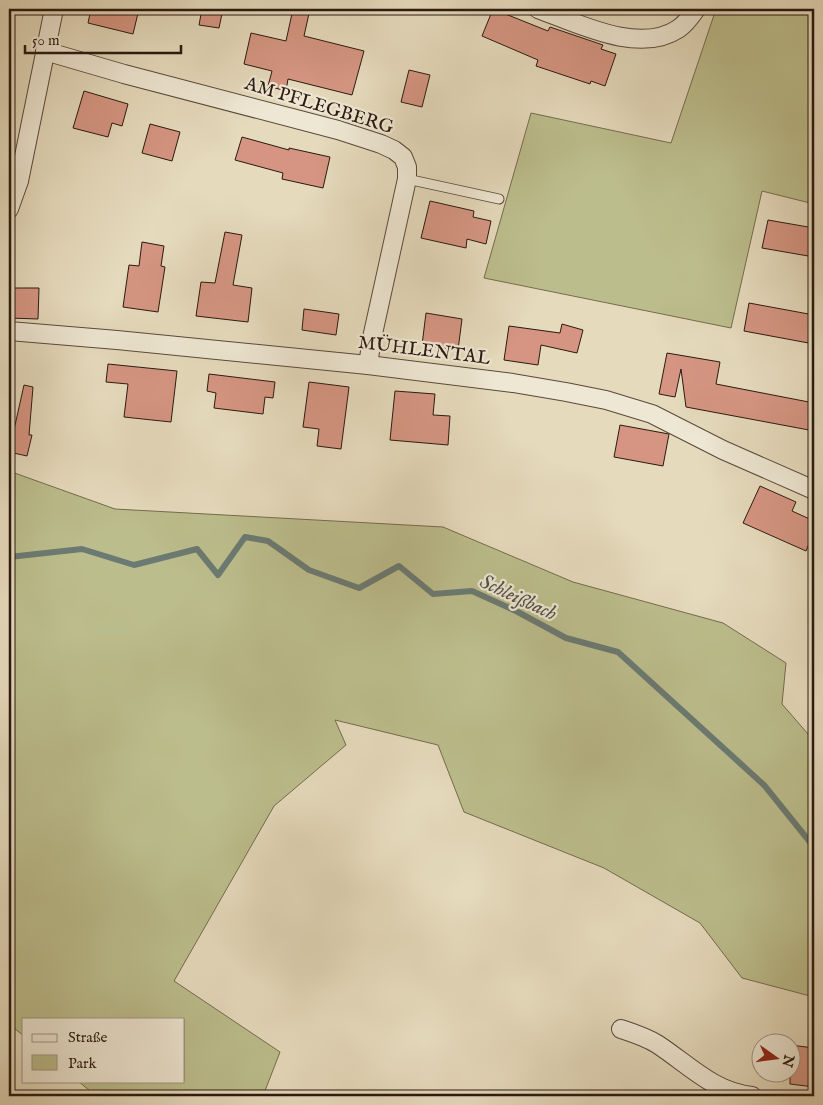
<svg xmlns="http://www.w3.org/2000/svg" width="823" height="1105" font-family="'IM FELL English',serif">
  <rect width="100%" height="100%" fill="#e5dabc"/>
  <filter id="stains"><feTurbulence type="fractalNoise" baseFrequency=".004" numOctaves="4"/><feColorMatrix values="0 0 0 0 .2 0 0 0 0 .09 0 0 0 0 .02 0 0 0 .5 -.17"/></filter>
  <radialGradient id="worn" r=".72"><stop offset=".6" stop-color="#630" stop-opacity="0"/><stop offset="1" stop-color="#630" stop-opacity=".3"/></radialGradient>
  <g fill="#bcbd8c" stroke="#746b4e">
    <polygon points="716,9 814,9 814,204 762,191 731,328 484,278 531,113 671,143"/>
    <polygon points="9,471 115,509 443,527 573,582 723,623 786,663 782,704 814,741 814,997 742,978 700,923 604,868 464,812 438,745 335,720 346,745 274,806 174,981 280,1052 263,1096 116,1096 90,1091 78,1081 184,1081 184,1019 24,1019 24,1036 9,1024 9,749 13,742 9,740"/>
  </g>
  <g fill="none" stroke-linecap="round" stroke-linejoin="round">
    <polyline stroke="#6b7a72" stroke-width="6" points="9,557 82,549 134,565 197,549 218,575 245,537 268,541 309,570 359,588 399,566 433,594 472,591 516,611 566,638 618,652 764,785 814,847"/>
  </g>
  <g fill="#d59582" stroke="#2b1910">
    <polygon points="91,9 139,9 133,34 88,23"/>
    <polygon points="202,9 223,9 219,28 199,25"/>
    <polygon points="293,9 310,9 304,36 364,51 352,95 288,79 286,91 268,86 272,71 244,64 251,33 286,41"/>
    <polygon points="493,9 548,31 550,27 603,45 601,49 616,54 605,86 591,81 590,84 536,66 538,60 482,36"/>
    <polygon points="409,70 430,75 422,107 401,102"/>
    <polygon points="84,91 128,104 122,126 112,123 108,137 73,128"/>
    <polygon points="150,124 180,132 172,161 142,153"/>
    <polygon points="242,137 289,150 289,148 330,157 323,188 282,179 283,173 235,160"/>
    <polygon points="430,201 474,211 473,217 491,221 486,244 467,239 466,248 421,238"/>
    <polygon points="768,220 814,228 814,257 762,248"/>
    <polygon points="225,232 242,235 233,285 252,288 248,322 196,316 201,282 215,283"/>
    <polygon points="142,242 164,246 161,266 165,267 158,312 123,307 129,265 139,266"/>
    <polygon points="9,288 39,288 38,319 9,318"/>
    <polygon points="749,303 814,315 814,344 744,331"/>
    <polygon points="304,309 339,314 336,335 302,330"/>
    <polygon points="426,313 462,319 458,350 422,345"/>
    <polygon points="562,324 583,330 577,353 541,345 538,365 504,360 509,326 560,333"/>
    <polygon points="667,353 720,362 716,384 814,403 814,425 810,424 809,430 686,407 681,369 675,397 659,394"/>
    <polygon points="108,364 177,371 171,422 124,417 128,384 106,382"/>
    <polygon points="209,374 275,382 273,398 265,397 263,414 214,408 216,393 207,391"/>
    <polygon points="309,382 349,387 341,449 317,446 319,429 303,427"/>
    <polygon points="24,385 33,387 29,435 32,435 27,456 9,452"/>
    <polygon points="395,391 435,394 433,415 450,416 448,445 390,440"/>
    <polygon points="620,425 669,434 663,466 614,457"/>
    <polygon points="760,486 796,502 792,511 814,521 814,532 806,551 743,523"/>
    <polygon points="790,1045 814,1048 814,1087 790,1084"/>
  </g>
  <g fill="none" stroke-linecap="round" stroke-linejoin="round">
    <defs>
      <polyline id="service" points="407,179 499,199"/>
      <g id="minor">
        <path d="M 538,9 C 577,23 639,55 678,29 C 686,24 691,16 696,9"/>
        <polyline points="45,51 124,74 338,130 381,144 394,150 403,157 407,167 407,179 372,338 368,365"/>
        <polyline points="9,209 19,181 54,9"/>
        <polyline points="9,331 117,340 368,365 513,383 566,392 606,400 652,414 723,450 814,490"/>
        <path d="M 621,1029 C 633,1033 646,1037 657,1044 C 688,1064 713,1092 752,1096"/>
      </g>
    </defs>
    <use href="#service" stroke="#5a493b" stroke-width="11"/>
    <use href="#minor" stroke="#5a493b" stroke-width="20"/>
    <use href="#service" stroke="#eee7d3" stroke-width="9"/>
    <use href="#minor" stroke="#eee7d3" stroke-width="18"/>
  </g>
  <g text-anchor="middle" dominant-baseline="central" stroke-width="4.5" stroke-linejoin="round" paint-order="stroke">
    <g font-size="19" fill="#2b1910" stroke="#eee7d3">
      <text transform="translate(319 106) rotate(17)">AM PFLEGBERG</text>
      <text transform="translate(424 351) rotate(7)">MÜHLENTAL</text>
    </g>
    <g font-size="20" font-style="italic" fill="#505149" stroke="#eee7d3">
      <text transform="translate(518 598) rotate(25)">Schleißbach</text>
    </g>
  </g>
  <rect width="823" height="1105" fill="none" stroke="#e5dabc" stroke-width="30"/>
  <rect x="10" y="10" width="803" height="1085" fill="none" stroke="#2b1910" stroke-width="2.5"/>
  <rect x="15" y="15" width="793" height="1075" fill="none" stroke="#2b1910"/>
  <rect x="22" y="1018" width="162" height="65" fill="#eee7d3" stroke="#a09585"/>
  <rect x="32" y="1034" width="25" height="8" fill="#eee7d3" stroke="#a09585"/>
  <text x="68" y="1042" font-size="15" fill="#2b1910">Straße</text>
  <rect x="32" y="1055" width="25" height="15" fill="#bcbd8c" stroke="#a09585"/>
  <text x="68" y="1068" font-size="15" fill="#2b1910">Park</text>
  <g transform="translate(776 1058) rotate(104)"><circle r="24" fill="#eee7d3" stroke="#a09585"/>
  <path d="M0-4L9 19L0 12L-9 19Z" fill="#8f2418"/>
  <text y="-8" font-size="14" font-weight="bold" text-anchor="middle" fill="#2b1910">N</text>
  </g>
  <path d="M25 45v8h156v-8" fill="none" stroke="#2b1910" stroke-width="2.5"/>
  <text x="32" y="45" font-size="15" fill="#2b1910" stroke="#eee7d3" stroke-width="4" paint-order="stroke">50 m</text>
  <rect width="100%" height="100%" filter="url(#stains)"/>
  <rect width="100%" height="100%" fill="url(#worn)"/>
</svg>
